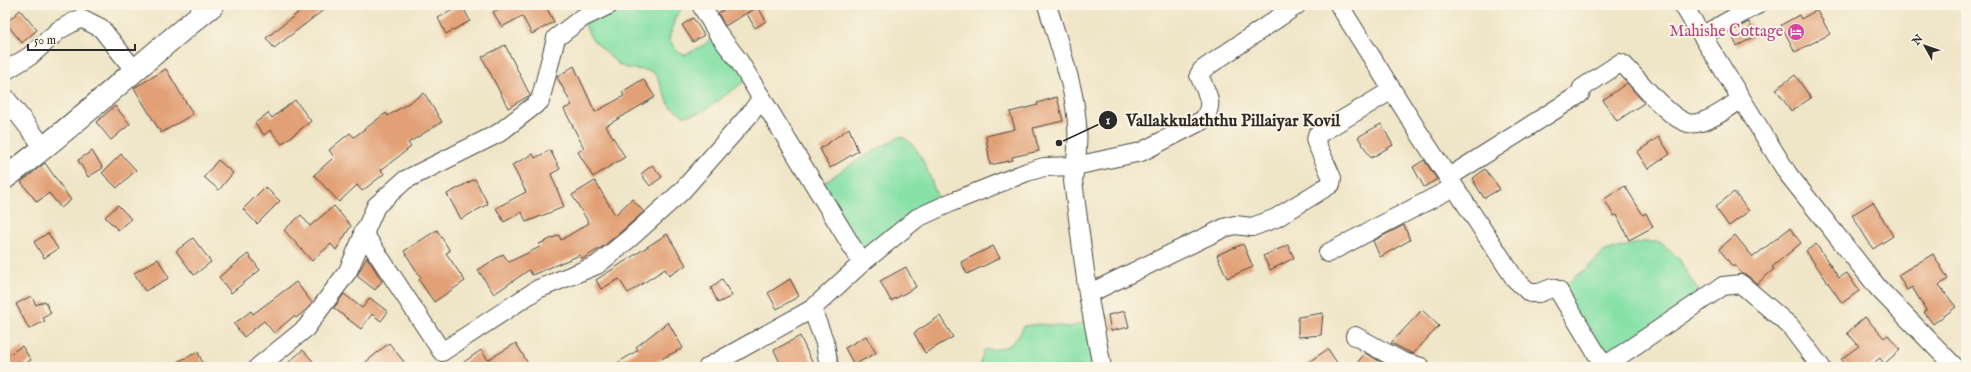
<svg xmlns="http://www.w3.org/2000/svg" width="1971" height="372" font-family="'IM FELL English',serif">
  <rect width="100%" height="100%" fill="#fcf5e5"/>
  <filter id="ink" filterUnits="userSpaceOnUse"><feTurbulence type="fractalNoise" baseFrequency=".025" numOctaves="2"/><feDisplacementMap in="SourceGraphic" scale="8" xChannelSelector="R" yChannelSelector="G"/><feConvolveMatrix kernelMatrix="1 2 1 2 8 2 1 2 1" color-interpolation-filters="sRGB"/></filter>
  <filter id="wash" filterUnits="userSpaceOnUse"><feTurbulence type="fractalNoise" baseFrequency=".012" numOctaves="4" result="noise"/><feDisplacementMap in="SourceGraphic" scale="16" xChannelSelector="R" yChannelSelector="G"/><feGaussianBlur stdDeviation="0.9" result="paint"/><feColorMatrix in="noise" values="0 0 0 0 0 0 0 0 0 0 0 0 0 0 0 0 0 1.4 0 .05"/><feComposite in="paint" operator="in"/></filter>
  <g filter="url(#wash)">
    <rect width="100%" height="100%" fill="#efe5c7"/>
    <g fill="#87e1a7" stroke="#598669">
      <path d="M 609,5 L 684,5 L 675,18 L 669,39 C 673,46 677,53 685,55 L 704,45 L 717,32 L 749,78 L 715,103 L 699,113 L 684,116 L 670,106 L 656,75 L 651,71 L 626,68 L 618,64 L 591,38 L 582,18 Z"/>
      <path d="M 899,137 C 921,139 933,188 941,207 L 862,263 L 817,187 L 858,160 Z"/>
      <polygon points="1642,242 1660,242 1679,259 1703,299 1604,366 1558,290 1586,269 1605,251"/>
      <path d="M 1092,314 L 1102,367 L 979,367 L 984,350 C 1006,349 1013,347 1024,326 L 1039,324 L 1070,327 L 1080,324 Z"/>
    </g>
    <g id="blocks">
      <g fill="#e2a076">
        <polygon points="308,5 330,5 274,48 266,38"/>
        <polygon points="462,5 470,21 446,34 438,18"/>
        <polygon points="506,5 545,5 554,22 532,34 522,16 502,27 493,12"/>
        <polygon points="732,5 760,5 725,26 718,13"/>
        <polygon points="758,7 766,21 755,28 747,14"/>
        <polygon points="20,10 37,30 22,43 6,23"/>
        <polygon points="1817,10 1830,34 1795,52 1781,25 1799,15 1801,19"/>
        <polygon points="693,18 704,35 693,42 682,25"/>
        <polygon points="1749,22 1756,36 1737,46 1730,32"/>
        <polygon points="505,45 530,95 508,108 482,57"/>
        <polygon points="574,66 595,112 624,96 622,92 643,79 655,97 606,126 625,157 593,177 578,152 584,148 564,109 572,105 557,77"/>
        <polygon points="166,69 193,114 161,133 134,88"/>
        <polygon points="1795,75 1811,98 1791,111 1776,89"/>
        <polygon points="1627,83 1644,103 1617,121 1603,100"/>
        <polygon points="424,93 442,122 408,143 411,147 381,170 384,174 362,191 357,185 339,202 314,175 334,157 329,150 350,133 354,137 386,113 388,116"/>
        <polygon points="1057,97 1063,121 1033,128 1039,151 1012,157 1013,160 990,165 986,136 1015,129 1010,112 1038,105 1037,103"/>
        <polygon points="295,100 311,121 282,144 270,130 264,135 255,123 268,113 272,118"/>
        <polygon points="115,106 130,124 111,140 96,122"/>
        <polygon points="1381,124 1393,145 1371,158 1358,137"/>
        <polygon points="849,128 858,151 830,168 820,149"/>
        <polygon points="1659,137 1670,154 1648,169 1637,152"/>
        <polygon points="550,150 560,169 551,174 564,207 526,222 522,212 504,222 496,208 526,192 512,165 533,154 535,158"/>
        <polygon points="92,151 103,168 88,177 78,160"/>
        <polygon points="121,154 136,170 117,188 102,173"/>
        <polygon points="218,160 233,173 219,190 204,177"/>
        <polygon points="1424,160 1437,179 1424,187 1413,167"/>
        <polygon points="45,163 71,200 61,208 49,193 37,202 21,182"/>
        <polygon points="652,165 662,177 650,186 641,174"/>
        <polygon points="1485,169 1500,189 1484,198 1472,179"/>
        <polygon points="475,179 488,204 461,219 447,194"/>
        <polygon points="595,181 615,215 632,199 644,212 604,246 582,259 580,255 532,275 529,270 494,294 478,270 503,254 509,262 540,247 539,244 559,235 561,240 589,223 572,195"/>
        <polygon points="1625,186 1643,215 1646,213 1653,227 1629,240 1617,215 1614,216 1604,199"/>
        <polygon points="265,187 280,201 257,224 243,209"/>
        <polygon points="1734,192 1749,211 1729,226 1715,207"/>
        <polygon points="1873,202 1893,236 1873,249 1852,215"/>
        <polygon points="118,205 131,219 118,230 105,217"/>
        <polygon points="334,206 351,226 336,250 331,244 312,261 284,230 301,215 310,226"/>
        <polygon points="1404,225 1410,240 1380,257 1373,241"/>
        <polygon points="1790,228 1801,243 1772,267 1774,269 1757,284 1748,276 1742,274 1735,265 1733,267 1719,249 1735,235 1753,257"/>
        <polygon points="437,230 450,251 446,253 465,281 434,302 419,280 421,278 404,251"/>
        <polygon points="48,233 58,249 44,258 34,242"/>
        <polygon points="667,234 686,265 669,276 665,269 628,293 619,279 601,289 596,280"/>
        <polygon points="193,238 211,262 194,275 176,251"/>
        <polygon points="1243,244 1253,267 1227,278 1217,255"/>
        <polygon points="1816,244 1839,278 1847,273 1859,291 1842,303 1806,251"/>
        <polygon points="1288,245 1294,258 1270,270 1263,256"/>
        <polygon points="993,246 1000,258 967,274 961,262"/>
        <polygon points="248,254 260,270 231,293 219,277"/>
        <polygon points="1933,254 1948,279 1939,285 1956,307 1933,324 1924,312 1926,310 1912,287 1907,290 1898,275"/>
        <polygon points="367,257 382,281 375,290 357,276"/>
        <polygon points="158,259 169,278 145,291 134,273"/>
        <polygon points="906,267 916,287 891,301 880,281"/>
        <polygon points="722,279 732,296 718,303 711,288"/>
        <polygon points="790,279 799,296 777,309 768,293"/>
        <polygon points="296,282 312,303 306,310 296,318 294,316 274,333 264,321 244,337 234,324 251,311 253,314"/>
        <polygon points="344,294 362,308 370,298 388,312 381,321 372,314 361,329 334,308"/>
        <polygon points="31,296 36,305 45,301 51,313 43,318 45,321 29,329 16,304"/>
        <polygon points="1422,310 1439,326 1413,354 1391,343"/>
        <polygon points="1125,311 1129,327 1111,331 1108,315"/>
        <polygon points="1323,313 1321,335 1298,337 1298,317"/>
        <polygon points="940,316 953,337 925,353 914,333"/>
        <polygon points="1865,317 1884,338 1888,335 1900,350 1884,364 1880,358 1869,367 1848,367 1841,359 1859,346 1847,333"/>
        <polygon points="668,322 683,348 645,367 611,367 638,350 636,347"/>
        <polygon points="800,336 812,362 799,367 782,367 774,350"/>
        <polygon points="866,336 876,353 854,365 845,348"/>
        <polygon points="389,343 408,367 360,367"/>
        <polygon points="516,343 530,367 457,367 481,350 488,360"/>
        <polygon points="22,346 31,360 20,367 5,367 5,357"/>
        <polygon points="1328,349 1340,367 1301,367"/>
        <polygon points="303,350 318,367 283,367"/>
        <polygon points="198,352 203,364 197,367 166,367"/>
        <polygon points="1365,353 1390,367 1354,367"/>
      </g>
    </g>
  </g>
  <g filter="url(#ink)">
    <use href="#blocks" fill-opacity="0" stroke="#484742" stroke-width="1"/>
    <g fill="none" stroke-linecap="round" stroke-linejoin="round">
      <defs>
        <g id="minor">
          <polyline points="701,5 717,32 739,61 862,263"/>
          <path d="M 1047,5 C 1063,58 1085,111 1075,166 L 1141,152 L 1203,120 C 1216,103 1206,93 1199,75 L 1202,70 L 1297,5"/>
          <polyline points="1339,5 1419,133 1515,279 1530,293 1539,293 1552,288 1558,290 1604,366"/>
          <polyline points="1683,5 1788,174 1879,289 1955,367"/>
          <polyline points="1703,35 1757,5"/>
          <polyline points="5,71 30,56 59,30 81,18 101,28 135,71"/>
          <polyline points="5,97 45,149"/>
          <polyline points="363,232 442,352 538,289 597,265 630,238 681,192 750,114 762,98"/>
          <path d="M 1328,253 L 1452,188 L 1449,177 L 1580,94 L 1582,88 L 1620,63 L 1624,65 C 1639,80 1668,118 1688,123 C 1703,127 1730,107 1741,99"/>
          <polyline points="1088,294 1224,228 1235,225 1252,227 1276,218 1331,184 1332,178 1316,142 1317,135 1392,90"/>
          <polyline points="812,309 825,343 829,367"/>
          <polyline points="1355,336 1403,362 1421,367"/>
          <polyline points="258,367 306,328 348,271 376,206 405,180 499,133 540,101 556,38 582,18 609,5"/>
          <polyline points="708,367 812,309 862,263 917,218 952,202 1027,172 1044,167 1075,166 1073,181 1088,294 1102,367"/>
          <polyline points="1603,367 1723,286 1741,284 1790,326 1821,367"/>
        </g>
        <path id="major" d="M 5,178 C 78,124 142,61 213,5"/>
      </defs>
      <use href="#minor" stroke="#484742" stroke-width="20"/>
      <use href="#major" stroke="#484742" stroke-width="24"/>
      <use href="#minor" stroke="#fff" stroke-width="18"/>
      <use href="#major" stroke="#fff" stroke-width="22"/>
    </g>
  </g>
  <defs>
    <symbol id="hotel-disc" viewBox="-11 -11 22 22"><circle r="9.5" fill="#d1479c" stroke="#fcf5e5"/><path d="M-6-4.5h1.5V1H6V5H4.5V3h-9V5H-6ZM-4 0a1.8 1.8 0 1 1 3.6 0ZM.5 0V-2.5h3Q6-2.5 6 0Z" fill="#fff"/></symbol>
  </defs>
  <g fill-rule="evenodd">
    <use href="#hotel-disc" x="1786" y="22" width="20" height="20"/>
  </g>
  <g text-anchor="middle" dominant-baseline="central" stroke-width="4" stroke-linejoin="round" paint-order="stroke">
    <g font-size="16" fill="#b23c85" stroke="#fcf5e5" text-anchor="end">
      <text x="1783" y="32">Mahishe Cottage</text>
    </g>
  </g>
  <path fill="none" stroke="#2b2b2b" stroke-width="1.5" d="M1059 143L1108 120"/>
  <g fill="#2b2b2b" stroke="#fcf5e5" stroke-width="1.5">
    <circle cx="1059" cy="143" r="4"/>
    <circle cx="1108" cy="120" r="10"/>
  </g>
  <g font-size="12" text-anchor="middle" font-weight="bold" fill="#fff">
    <text x="1108" y="124">1</text>
  </g>
  <g font-size="17" text-anchor="middle" font-weight="bold" fill="#2b2b2b" stroke="#fcf5e5" stroke-width="4" stroke-linejoin="round" paint-order="stroke">
    <text x="1233" y="126">Vallakkulaththu Pillaiyar Kovil</text>
  </g>
  <rect width="1971" height="372" fill="none" stroke="#fcf5e5" stroke-width="20"/>
  <g transform="translate(1925 46) rotate(310)" stroke="#fcf5e5" stroke-width="3" paint-order="stroke">
  <path d="M0-3L7 15L0 10L-7 15Z" fill="#2b2b2b"/>
  <text y="-6" font-size="11" font-weight="bold" text-anchor="middle" fill="#2b2b2b">N</text>
  </g>
  <path d="M28 44v6h107v-6" fill="none" stroke="#2b2b2b" stroke-width="2"/>
  <text x="34" y="44" font-size="12" fill="#2b2b2b" stroke="#fcf5e5" stroke-width="3" paint-order="stroke">50 m</text>
</svg>
